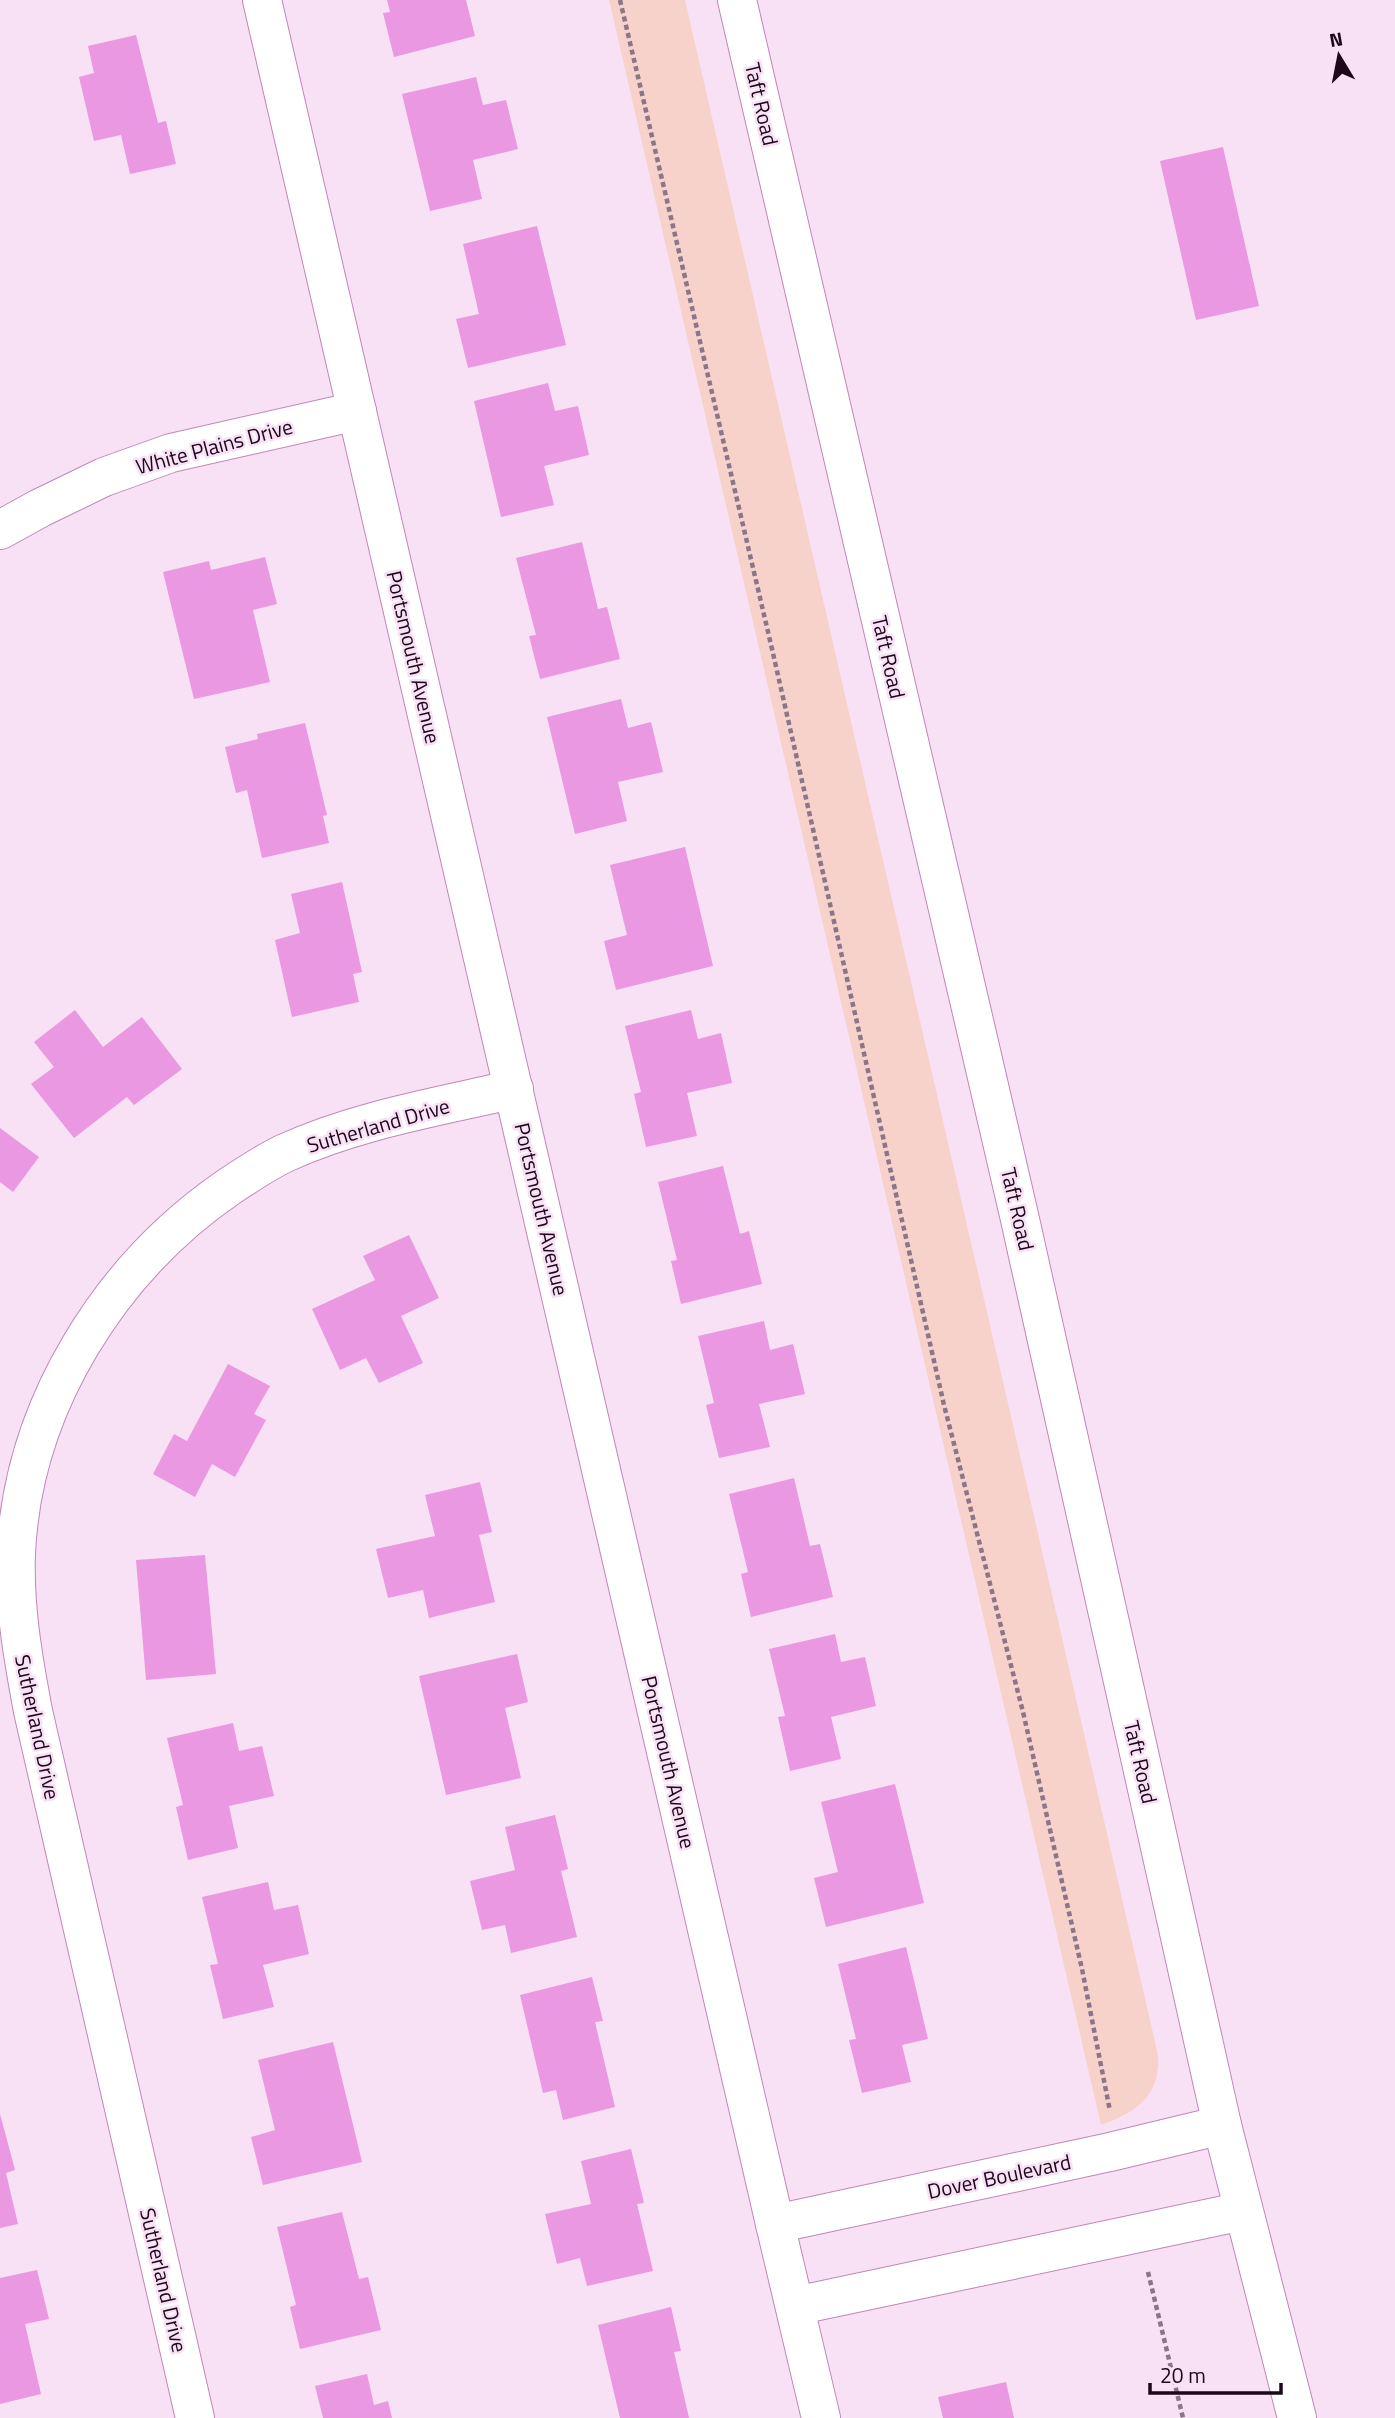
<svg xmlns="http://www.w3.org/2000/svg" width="1395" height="2418" font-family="'Titillium Web',sans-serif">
  <rect width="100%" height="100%" fill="#f8e0f5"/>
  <path fill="#f6d2cb" d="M 609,0 L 685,0 L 1158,2055 C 1161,2096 1135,2113 1101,2125 Z"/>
  <g fill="#ea98e1">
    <polygon points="387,0 466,0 475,36 394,57 383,13 390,12"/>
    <polygon points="136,35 158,123 166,121 176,164 130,174 121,135 94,141 79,77 94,73 88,46"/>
    <polygon points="476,77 483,105 506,100 518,149 473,160 482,199 430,211 402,94"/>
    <polygon points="1223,147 1259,306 1196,320 1160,161"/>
    <polygon points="537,226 566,345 468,368 456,319 479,314 463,244"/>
    <polygon points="548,383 555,411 578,406 589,455 544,466 554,505 501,517 474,401"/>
    <polygon points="582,542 598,609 607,607 620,659 540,679 529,636 536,635 516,558"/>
    <polygon points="265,557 277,604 253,610 270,682 194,699 163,572 209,561 211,570"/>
    <polygon points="621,699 628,728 651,722 663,772 618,782 627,821 575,834 547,717"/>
    <polygon points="305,723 327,815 323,816 329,843 262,858 247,790 236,793 225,747 258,739 257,734"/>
    <polygon points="685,847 713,966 616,990 604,941 627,935 610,865"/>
    <polygon points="342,882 362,972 353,974 359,1002 292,1017 275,940 300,933 291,894"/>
    <polygon points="75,1010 103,1047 142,1017 182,1069 134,1105 127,1097 74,1138 31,1084 54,1067 34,1042"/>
    <polygon points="691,1010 698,1039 721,1033 732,1083 687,1093 697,1136 646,1147 634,1094 641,1092 625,1026"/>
    <polygon points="0,1128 39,1157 13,1192 0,1182"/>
    <polygon points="723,1166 740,1234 749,1231 762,1284 681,1304 671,1261 677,1260 658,1182"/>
    <polygon points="409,1235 439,1298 401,1316 423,1363 379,1383 366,1358 340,1370 312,1309 375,1280 363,1256"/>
    <polygon points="764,1321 770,1350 793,1344 805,1394 759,1404 770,1447 719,1458 706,1405 714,1403 698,1336"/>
    <polygon points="228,1364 270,1386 254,1414 266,1420 235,1477 212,1464 195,1497 153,1474 174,1434 187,1441"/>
    <polygon points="794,1478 810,1546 820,1544 833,1597 751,1617 741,1574 748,1572 729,1494"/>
    <polygon points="480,1482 492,1532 479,1535 495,1602 429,1618 423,1590 388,1598 376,1549 435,1536 425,1495"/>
    <polygon points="205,1555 216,1674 146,1680 136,1560"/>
    <polygon points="835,1634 841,1662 865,1657 876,1706 831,1717 841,1759 790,1771 778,1717 785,1716 769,1649"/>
    <polygon points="517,1654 528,1702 505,1708 521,1778 446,1795 419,1676"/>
    <polygon points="233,1723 239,1751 262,1746 274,1796 229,1806 238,1848 188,1860 176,1807 183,1805 167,1738"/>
    <polygon points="895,1784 924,1903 826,1927 814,1878 838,1872 821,1802"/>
    <polygon points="555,1815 568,1869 561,1871 577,1937 511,1953 505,1925 482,1930 470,1881 515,1870 505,1827"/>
    <polygon points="268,1882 274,1910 298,1905 309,1954 263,1965 274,2007 223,2019 210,1965 218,1964 202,1897"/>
    <polygon points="906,1947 928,2039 902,2045 911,2082 862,2093 849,2040 856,2039 838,1964"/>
    <polygon points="592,1977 603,2021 595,2022 615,2107 563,2120 556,2090 543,2093 520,1995"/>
    <polygon points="333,2042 362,2162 263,2185 251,2137 275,2130 258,2060"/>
    <polygon points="0,2114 15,2170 6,2173 18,2224 0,2228"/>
    <polygon points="631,2149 644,2203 637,2204 653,2271 587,2286 580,2258 557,2264 545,2214 591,2204 581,2161"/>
    <polygon points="342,2212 359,2279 368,2277 381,2330 300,2349 290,2307 296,2305 277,2227"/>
    <polygon points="37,2270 49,2319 25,2324 41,2394 0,2404 0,2278"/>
    <polygon points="671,2307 681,2351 674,2352 689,2418 620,2418 598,2325"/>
    <polygon points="367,2374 374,2405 388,2401 392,2418 323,2418 315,2386"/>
    <polygon points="1006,2382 1014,2418 943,2418 938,2397"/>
  </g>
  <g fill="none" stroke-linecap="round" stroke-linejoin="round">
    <defs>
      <g id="minor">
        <polyline points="262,0 775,2224 821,2418"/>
        <polyline points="737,0 1019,1215 1222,2125 1297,2418"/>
        <polyline points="0,530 40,508 104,477 171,453 357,411"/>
        <polyline points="775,2224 1110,2152 1222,2125"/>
        <polyline points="795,2306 1243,2211"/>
        <path d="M 195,2418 L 33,1711 C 23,1658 14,1607 16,1553 C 23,1406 110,1268 230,1186 C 248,1174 266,1162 285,1153 C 357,1120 438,1107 514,1089"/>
      </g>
    </defs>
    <use href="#minor" stroke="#be88b7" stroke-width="40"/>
    <g stroke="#8b7588" stroke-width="4.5" stroke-dasharray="5 3.5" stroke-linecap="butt">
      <polyline points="620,0 772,649 944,1405 1023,1712 1082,1969 1110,2111"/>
      <polyline points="1148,2272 1183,2418"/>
    </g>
    <use href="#minor" stroke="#fff" stroke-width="38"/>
  </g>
  <g text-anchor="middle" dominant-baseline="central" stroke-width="5" stroke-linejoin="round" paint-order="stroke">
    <g font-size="21" fill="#1c081a" stroke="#f8e0f5">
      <text transform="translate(762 104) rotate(77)">Taft Road</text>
      <text transform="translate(214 446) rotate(-15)">White Plains Drive</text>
      <text transform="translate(414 657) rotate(77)">Portsmouth Avenue</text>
      <text transform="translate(889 657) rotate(77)">Taft Road</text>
      <text transform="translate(378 1125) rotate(-16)">Sutherland Drive</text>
      <text transform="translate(542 1209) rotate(77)">Portsmouth Avenue</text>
      <text transform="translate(1018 1209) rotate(77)">Taft Road</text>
      <text transform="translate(38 1727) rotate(78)">Sutherland Drive</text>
      <text transform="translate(669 1762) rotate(77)">Portsmouth Avenue</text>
      <text transform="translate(1141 1762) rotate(77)">Taft Road</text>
      <text transform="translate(999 2176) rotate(-12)">Dover Boulevard</text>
      <text transform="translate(164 2280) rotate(77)">Sutherland Drive</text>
    </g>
  </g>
  <g transform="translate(1339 56) rotate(350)" stroke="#f8e0f5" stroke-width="5" paint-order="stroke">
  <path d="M0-5L12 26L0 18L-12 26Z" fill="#1c081a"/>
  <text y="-10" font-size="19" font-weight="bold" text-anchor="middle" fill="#1c081a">N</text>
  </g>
  <path d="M1150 2383v10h131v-10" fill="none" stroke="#1c081a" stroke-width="3.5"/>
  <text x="1160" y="2383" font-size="21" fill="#1c081a" stroke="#f8e0f5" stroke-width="5" paint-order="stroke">20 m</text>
</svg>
